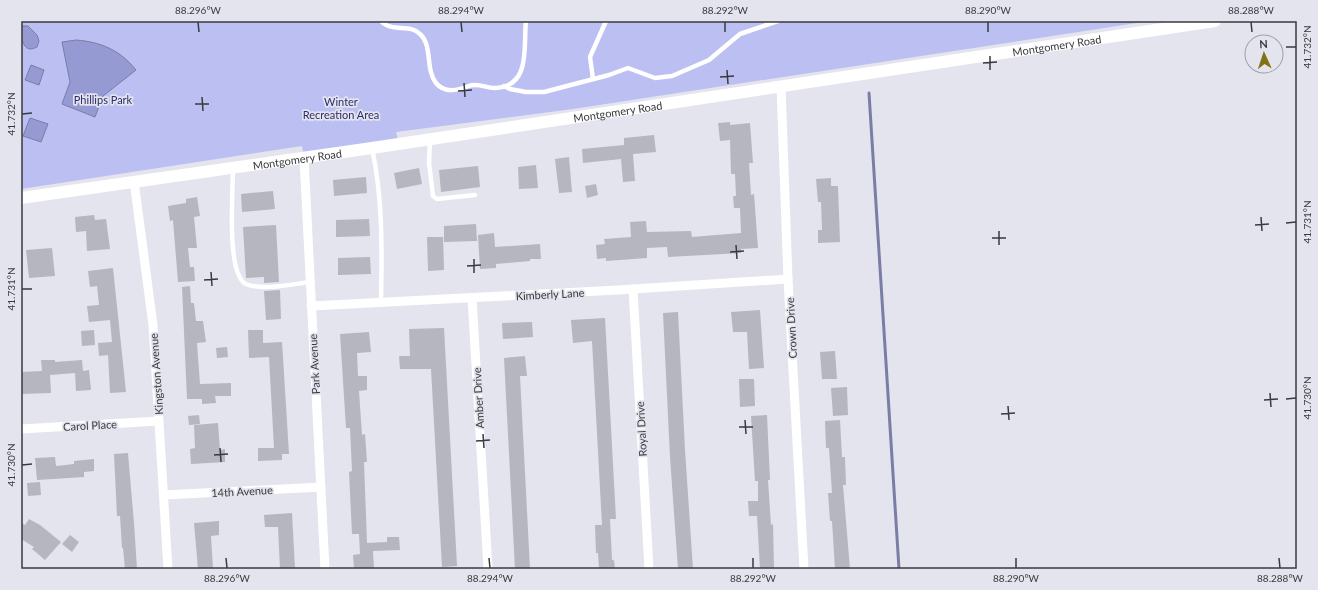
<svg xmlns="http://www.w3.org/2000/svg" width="1318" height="590" font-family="Lato,sans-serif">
  <rect width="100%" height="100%" fill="#e3e4ed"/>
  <polygon fill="#bbbff2" points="21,21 1150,21 573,109 396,132 398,140 304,158 302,146 21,189"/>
  <g fill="#959ad2" stroke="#7a7da6">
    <path d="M 21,26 L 28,26 L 37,35 L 39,41 L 37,47 C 22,55 21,36 21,26 Z"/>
    <path d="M 76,40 C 101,42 120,50 136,70 L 103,96 L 95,117 L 62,104 L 70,82 L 62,42 Z"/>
    <polygon points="31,65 44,70 39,85 25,80"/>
    <polygon points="30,118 48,124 41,142 23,136"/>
  </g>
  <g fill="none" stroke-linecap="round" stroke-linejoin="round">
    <polyline stroke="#7a7da6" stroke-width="3" points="869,93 899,569"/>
  </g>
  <g fill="#b5b6bf">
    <polygon points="730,122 730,125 750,123 753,163 749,163 751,195 754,194 758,248 741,249 741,253 668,257 667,247 647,248 647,258 606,261 606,258 597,259 596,245 605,244 604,239 631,237 630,222 646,221 647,232 691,231 692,237 741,233 740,208 734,208 733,196 736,196 735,174 731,174 730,140 720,141 718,123"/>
    <polygon points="654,135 656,152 633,154 635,181 623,182 621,159 583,163 582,149 624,145 624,138"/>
    <polygon points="569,157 572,192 559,193 555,159"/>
    <polygon points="536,165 538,188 519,189 518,167"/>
    <polygon points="478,166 480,187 441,192 439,170"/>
    <polygon points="419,168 422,184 397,189 394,173"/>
    <polygon points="366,177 367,193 334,196 333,180"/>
    <polygon points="831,178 831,186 838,186 840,242 818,243 818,230 822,230 821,202 818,202 816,179"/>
    <polygon points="596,184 598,195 587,198 585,186"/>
    <polygon points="273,191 275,209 242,212 241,194"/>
    <polygon points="197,197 200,216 194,217 197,248 188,248 190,267 194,267 195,281 178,282 173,220 170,221 168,206 186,203 186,199"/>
    <polygon points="94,215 95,220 106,219 110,249 87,251 86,231 76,232 75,217"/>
    <polygon points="369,219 370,236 336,237 336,220"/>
    <polygon points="476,224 477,241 444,242 444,226"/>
    <polygon points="276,225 279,282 264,283 264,277 246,278 243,227"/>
    <polygon points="494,233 495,247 540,244 541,259 530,259 530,261 496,264 496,268 480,269 478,235"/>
    <polygon points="427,237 443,237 444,270 428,271"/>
    <polygon points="52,248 55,276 29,278 26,250"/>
    <polygon points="370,257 371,274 338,275 338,258"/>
    <polygon points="113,268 126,392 110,393 108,355 99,356 98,343 112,342 110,320 89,322 87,306 99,305 97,286 90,287 88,271"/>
    <polygon points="190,286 191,303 194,303 196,321 203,321 206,342 197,343 200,384 231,383 231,396 215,396 216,403 202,404 202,399 187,399 182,287"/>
    <polygon points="280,290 281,319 266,320 264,291"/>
    <polygon points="760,310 764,368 749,369 747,332 733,332 731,312"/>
    <polygon points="678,312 685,450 693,569 678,569 670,457 663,313"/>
    <polygon points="605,318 616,519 610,519 612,560 614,560 615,569 599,569 598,553 596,553 595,525 602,525 592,341 573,343 571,320"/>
    <polygon points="532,322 533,337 503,339 502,323"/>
    <polygon points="444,328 457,566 442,567 431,369 400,369 399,356 410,356 409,329"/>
    <polygon points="94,330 95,345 82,346 81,331"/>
    <polygon points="248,330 263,330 263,343 282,342 289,454 282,454 282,460 258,461 258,448 274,448 269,357 249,358"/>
    <polygon points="369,332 371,352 357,353 358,376 367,376 367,390 359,391 362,435 365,434 367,462 364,462 367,543 387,542 387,537 399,537 400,550 373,551 374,569 354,569 353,555 360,554 359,534 352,534 349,472 352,471 350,428 346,428 340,334"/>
    <polygon points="227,347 228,357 217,358 216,348"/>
    <polygon points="835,351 837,379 822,379 820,352"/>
    <polygon points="525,356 527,376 520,376 530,569 515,569 504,358"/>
    <polygon points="41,360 55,360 55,362 82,360 83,371 89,370 91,390 76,391 75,373 50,375 51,393 21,394 21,372 42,371"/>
    <polygon points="739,379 754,379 755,406 740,407"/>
    <polygon points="847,387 848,415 833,416 831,388"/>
    <polygon points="199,415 200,424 189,425 188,416"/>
    <polygon points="767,415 770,480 768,480 771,525 773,524 774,569 760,569 757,516 749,516 748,501 758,501 758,481 755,481 751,416"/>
    <polygon points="840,420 842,457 845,457 846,485 843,485 850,569 835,569 832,521 830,521 828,493 832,493 829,448 826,448 825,421"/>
    <polygon points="218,423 220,450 225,449 225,462 191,464 190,449 195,448 194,425"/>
    <polygon points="128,453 134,523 137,569 125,569 123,548 122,548 120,516 117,516 114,454"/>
    <polygon points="55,457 56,466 74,464 74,461 94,459 94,471 84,472 84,477 37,480 35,458"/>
    <polygon points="40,482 41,495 28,496 27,483"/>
    <polygon points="292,513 295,569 280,569 278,527 265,527 264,515"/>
    <polygon points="29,519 40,525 61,542 45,560 32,549 34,547 21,539 21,523 25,525"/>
    <polygon points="219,521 219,535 211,536 213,569 198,569 194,523"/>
    <polygon points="70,535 79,542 72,552 62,544"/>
  </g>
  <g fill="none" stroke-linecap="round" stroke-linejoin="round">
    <g stroke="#fff" stroke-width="4.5">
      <path d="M 381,21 C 392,33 410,23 420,34 C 433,46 425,69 436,83 C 445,94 458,90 469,86 C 478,82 487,89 496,88 C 532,86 523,44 526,21"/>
      <polyline points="593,79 590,57 606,21"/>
      <polyline points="504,86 510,89 526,92 544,92 609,75 628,68 655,78 672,76 709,60 740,34 778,21"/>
      <polyline points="430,140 429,163 433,196 437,199 475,195"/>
      <path d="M 372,148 C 383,199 382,250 381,302"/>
      <path d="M 233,169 C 233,190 226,275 246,284 C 262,291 293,284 310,282"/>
    </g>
    <g stroke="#fff" stroke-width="9">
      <polyline points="781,87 788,279 804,569"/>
      <polyline points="304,158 325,569"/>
      <polyline points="134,181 153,325 168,569"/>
      <polyline points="633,289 649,569"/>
      <polyline points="472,298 488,569"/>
      <polyline points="311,306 618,290 788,279"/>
      <polyline points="21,429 159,421"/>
      <polyline points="164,495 321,487"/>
    </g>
    <path stroke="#fff" stroke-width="12" id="s1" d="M 21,198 L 372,148 L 1215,21"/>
  </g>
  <path fill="none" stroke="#3a3a3e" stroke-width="1.5" d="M 198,22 L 199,32M 461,22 L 462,32M 725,22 L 725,32M 988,22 L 988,32M 1251,22 L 1252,32M 1286,47 L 1296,47M 990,56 L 990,70M 983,63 L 997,62M 727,70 L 728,84M 720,77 L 734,76M 464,83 L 465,97M 458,91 L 472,90M 202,97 L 203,111M 195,104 L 209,104M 22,114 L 32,113M 1261,217 L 1262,231M 1286,223 L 1296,222M 1255,225 L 1269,224M 999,231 L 999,245M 992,238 L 1006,238M 736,245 L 737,259M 730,252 L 744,251M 474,259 L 474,273M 467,266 L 481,265M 211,272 L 212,286M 204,280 L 218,279M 22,289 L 32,289M 1270,393 L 1271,407M 1286,399 L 1296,398M 1264,400 L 1278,399M 1008,406 L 1009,420M 1001,414 L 1015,413M 745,420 L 746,434M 739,427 L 753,427M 483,434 L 484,448M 476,441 L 490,440M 220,448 L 221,462M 214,455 L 228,454M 22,465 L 32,464M 226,558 L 227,568M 489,558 L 490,568M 753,558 L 753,568M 1016,558 L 1016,568M 1279,558 L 1280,568"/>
  <g text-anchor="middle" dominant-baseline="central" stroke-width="3.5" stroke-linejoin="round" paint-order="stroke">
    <g font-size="11" fill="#3a3a3e" stroke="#e3e4ed">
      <text stroke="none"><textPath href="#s1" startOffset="1047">Montgomery Road</textPath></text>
      <text stroke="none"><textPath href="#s1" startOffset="603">Montgomery Road</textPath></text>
      <text stroke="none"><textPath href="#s1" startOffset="279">Montgomery Road</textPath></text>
      <text transform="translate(550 294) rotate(-3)">Kimberly Lane</text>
      <text transform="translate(791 328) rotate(-93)">Crown Drive</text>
      <text transform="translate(314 364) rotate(-93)">Park Avenue</text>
      <text transform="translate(156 374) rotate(-94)">Kingston Avenue</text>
      <text transform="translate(478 398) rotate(-93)">Amber Drive</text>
      <text transform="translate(90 425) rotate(-3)">Carol Place</text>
      <text transform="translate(641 429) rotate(-93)">Royal Drive</text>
      <text transform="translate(242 491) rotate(-3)">14th Avenue</text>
    </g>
    <g font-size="11" fill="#2e2b6e" stroke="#e3e4ed">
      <text x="103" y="99">Phillips Park</text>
      <text x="341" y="101">Winter<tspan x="341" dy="13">Recreation Area</tspan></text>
    </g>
  </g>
  <rect width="1318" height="590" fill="none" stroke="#e3e4ed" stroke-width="44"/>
  <g transform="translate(1264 54) rotate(357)"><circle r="19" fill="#e3e4ed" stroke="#9fa0a7"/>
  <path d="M0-3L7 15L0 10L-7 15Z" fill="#817315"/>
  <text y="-6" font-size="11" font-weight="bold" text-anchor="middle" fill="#3a3a3e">N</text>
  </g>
  <rect x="22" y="22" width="1274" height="546" fill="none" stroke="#3a3a3e" stroke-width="1.5"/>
  <g font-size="10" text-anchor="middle" fill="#3a3a3e">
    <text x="198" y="14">88.296°W</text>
    <text x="461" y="14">88.294°W</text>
    <text x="725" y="14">88.292°W</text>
    <text x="988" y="14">88.290°W</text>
    <text x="1251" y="14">88.288°W</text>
    <text transform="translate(1307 47) rotate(-90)" y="4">41.732°N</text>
    <text transform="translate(11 114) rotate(-90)" y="4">41.732°N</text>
    <text transform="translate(1307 222) rotate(-90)" y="4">41.731°N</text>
    <text transform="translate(11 289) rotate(-90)" y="4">41.731°N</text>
    <text transform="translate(1307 398) rotate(-90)" y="4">41.730°N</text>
    <text transform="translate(11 465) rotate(-90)" y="4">41.730°N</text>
    <text x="227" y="582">88.296°W</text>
    <text x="490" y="582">88.294°W</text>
    <text x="753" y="582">88.292°W</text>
    <text x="1016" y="582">88.290°W</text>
    <text x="1280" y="582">88.288°W</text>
  </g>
</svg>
